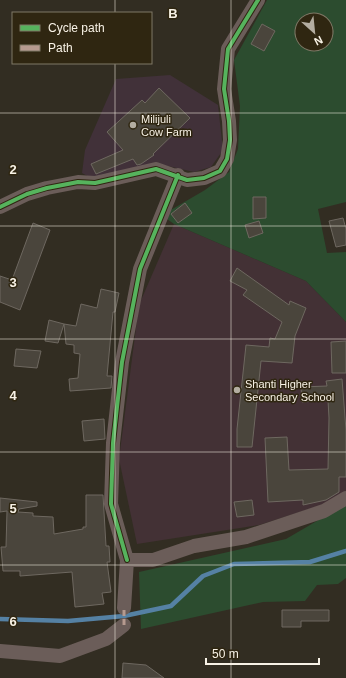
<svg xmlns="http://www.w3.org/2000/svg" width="346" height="678" font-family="Helvetica,sans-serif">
  <rect width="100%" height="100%" fill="#322d22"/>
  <polygon fill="#413139" points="170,75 218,105 223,150 211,167 194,172 159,164 91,178 82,173 85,150 116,79"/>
  <polygon fill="#433135" points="174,224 306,281 346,322 346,491 338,500 259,525 137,544 119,459 139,305"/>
  <g fill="#2c4c2f" fill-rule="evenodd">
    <path d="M 267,0 L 346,0 L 346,202 L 318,209 L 327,253 L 346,252 L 346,322 L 306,281 L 174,224 L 167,219 L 169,211 L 205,190 L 229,172 L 238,149 L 240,106 L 234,60 ZM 302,20 L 326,20 L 326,44 L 302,44 Z"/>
    <polygon points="346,504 346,578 338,584 317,585 305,601 263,602 141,629 139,572 286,539"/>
  </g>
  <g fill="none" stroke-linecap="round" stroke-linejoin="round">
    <polyline stroke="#5581a4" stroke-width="4.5" points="0,619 68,621 124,616 171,606 203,576 234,564 310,562 346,551"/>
  </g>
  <g fill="#4a453c" stroke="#6e6860">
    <polygon points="262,24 275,31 264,51 251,44"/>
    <polygon points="159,88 190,118 153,154 154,155 141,164 137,165 133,159 96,174 91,164 123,150 107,132 142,100 145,103"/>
    <polygon points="253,197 266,197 266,218 253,219"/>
    <polygon points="185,203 192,213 178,223 171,214"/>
    <polygon points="343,218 346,229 346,245 336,247 329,221"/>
    <polygon points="259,221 263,233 249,238 245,225"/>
    <polygon points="33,223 50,230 20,310 0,302 0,276 12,280"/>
    <polygon points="237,268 289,305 290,301 306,308 295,336 292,363 261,361 252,447 237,447 237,429 246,345 269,347 270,338 275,339 282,322 243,295 247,290 230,281"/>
    <polygon points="101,289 119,293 115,312 113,312 107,376 112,376 111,388 70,391 69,379 78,378 80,354 74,353 74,345 66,344 64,324 76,326 81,304 97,308"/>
    <polygon points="49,320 64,324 58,343 45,341"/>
    <polygon points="346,341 346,373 332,373 331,342"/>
    <polygon points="16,349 41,351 37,368 14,366"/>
    <polygon points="342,379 346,430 346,477 339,477 339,492 326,500 303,505 303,500 268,502 265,438 287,437 289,470 328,469 329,418 328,400 302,402 301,387 327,386 326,381"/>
    <polygon points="104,419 105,439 84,441 82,421"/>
    <polygon points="86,495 103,495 106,546 109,546 110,562 107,562 111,592 102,593 104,604 75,607 72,572 20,576 20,571 3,571 1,547 6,547 7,511 0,512 0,498 37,502 37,506 19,509 18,512 33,513 33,516 53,517 54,534 83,529 83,527 86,527"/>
    <polygon points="252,500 254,515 237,517 234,502"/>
    <polygon points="282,610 329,610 329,621 301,621 301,627 282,627"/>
    <polygon points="123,663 146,665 164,678 122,678"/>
  </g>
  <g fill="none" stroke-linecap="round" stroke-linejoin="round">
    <g stroke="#6b5d59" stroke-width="14">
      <polyline points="0,207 27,194 47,188 78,182 95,183 156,169 187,180 204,178 220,171 227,159 230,140 229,121 224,89 228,49 258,0"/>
      <polyline points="127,560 111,504 113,443 122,362 140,269 178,175"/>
      <polyline points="124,608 127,560 153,560 194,546 246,537 324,511 346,498"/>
      <polyline points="0,651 60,656 106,639 124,625"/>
    </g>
    <polyline stroke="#b69a8f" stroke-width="3" stroke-dasharray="6 3" stroke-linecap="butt" points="124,625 124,608"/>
    <defs>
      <g id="cycleway">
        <polyline points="0,207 27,194 47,188 78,182 95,183 156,169 187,180 204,178 220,171 227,159 230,140 229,121 224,89 228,49 258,0"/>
        <polyline points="127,560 111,504 113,443 122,362 140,269 178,175"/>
      </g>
    </defs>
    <use href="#cycleway" stroke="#2f2611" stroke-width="6"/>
    <use href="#cycleway" stroke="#56b35d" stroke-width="4"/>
  </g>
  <path fill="none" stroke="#f8f2e6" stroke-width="1" stroke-opacity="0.55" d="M 115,0 L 115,13M 231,0 L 231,678M 115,63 L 115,678M 0,113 L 346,113M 0,226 L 346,226M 0,339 L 346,339M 0,452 L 346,452M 0,565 L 346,565"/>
  <g fill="#b3ada1" stroke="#2f2611" stroke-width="1.5">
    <circle cx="133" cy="125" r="4"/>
    <circle cx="237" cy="390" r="4"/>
  </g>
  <g text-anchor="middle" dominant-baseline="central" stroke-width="3" stroke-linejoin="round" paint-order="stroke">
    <g font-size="11" fill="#f8f2e6" stroke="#2f2611" text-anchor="start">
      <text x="141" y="119">Milijuli<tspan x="141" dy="13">Cow Farm</tspan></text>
      <text x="245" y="384">Shanti Higher<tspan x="245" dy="13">Secondary School</tspan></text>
    </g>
  </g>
  <g font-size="13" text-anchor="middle" font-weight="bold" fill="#f8f2e6" stroke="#2f2611" stroke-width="3" stroke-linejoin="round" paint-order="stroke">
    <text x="173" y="18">B</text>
    <text x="13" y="174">2</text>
    <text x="13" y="287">3</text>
    <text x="13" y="400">4</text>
    <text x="13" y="513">5</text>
    <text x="13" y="626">6</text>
  </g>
  <rect x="12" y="12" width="140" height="52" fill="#2f2611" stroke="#7f7866"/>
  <rect x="20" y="25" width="20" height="6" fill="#56b35d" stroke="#7f7866"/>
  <text x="48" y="32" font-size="12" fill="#f8f2e6">Cycle path</text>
  <rect x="20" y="45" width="20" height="6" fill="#b69a8f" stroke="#7f7866"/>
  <text x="48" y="52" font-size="12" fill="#f8f2e6">Path</text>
  <g transform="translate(314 32) rotate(153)"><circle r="19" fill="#2f2611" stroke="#7f7866"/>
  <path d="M0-3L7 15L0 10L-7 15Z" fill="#b3ada1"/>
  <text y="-6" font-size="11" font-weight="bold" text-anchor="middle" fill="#f8f2e6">N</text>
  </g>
  <path d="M206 658v6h113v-6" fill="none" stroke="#f8f2e6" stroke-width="2"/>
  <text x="212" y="658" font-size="12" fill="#f8f2e6" stroke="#2f2611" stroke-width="3" paint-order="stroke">50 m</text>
</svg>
